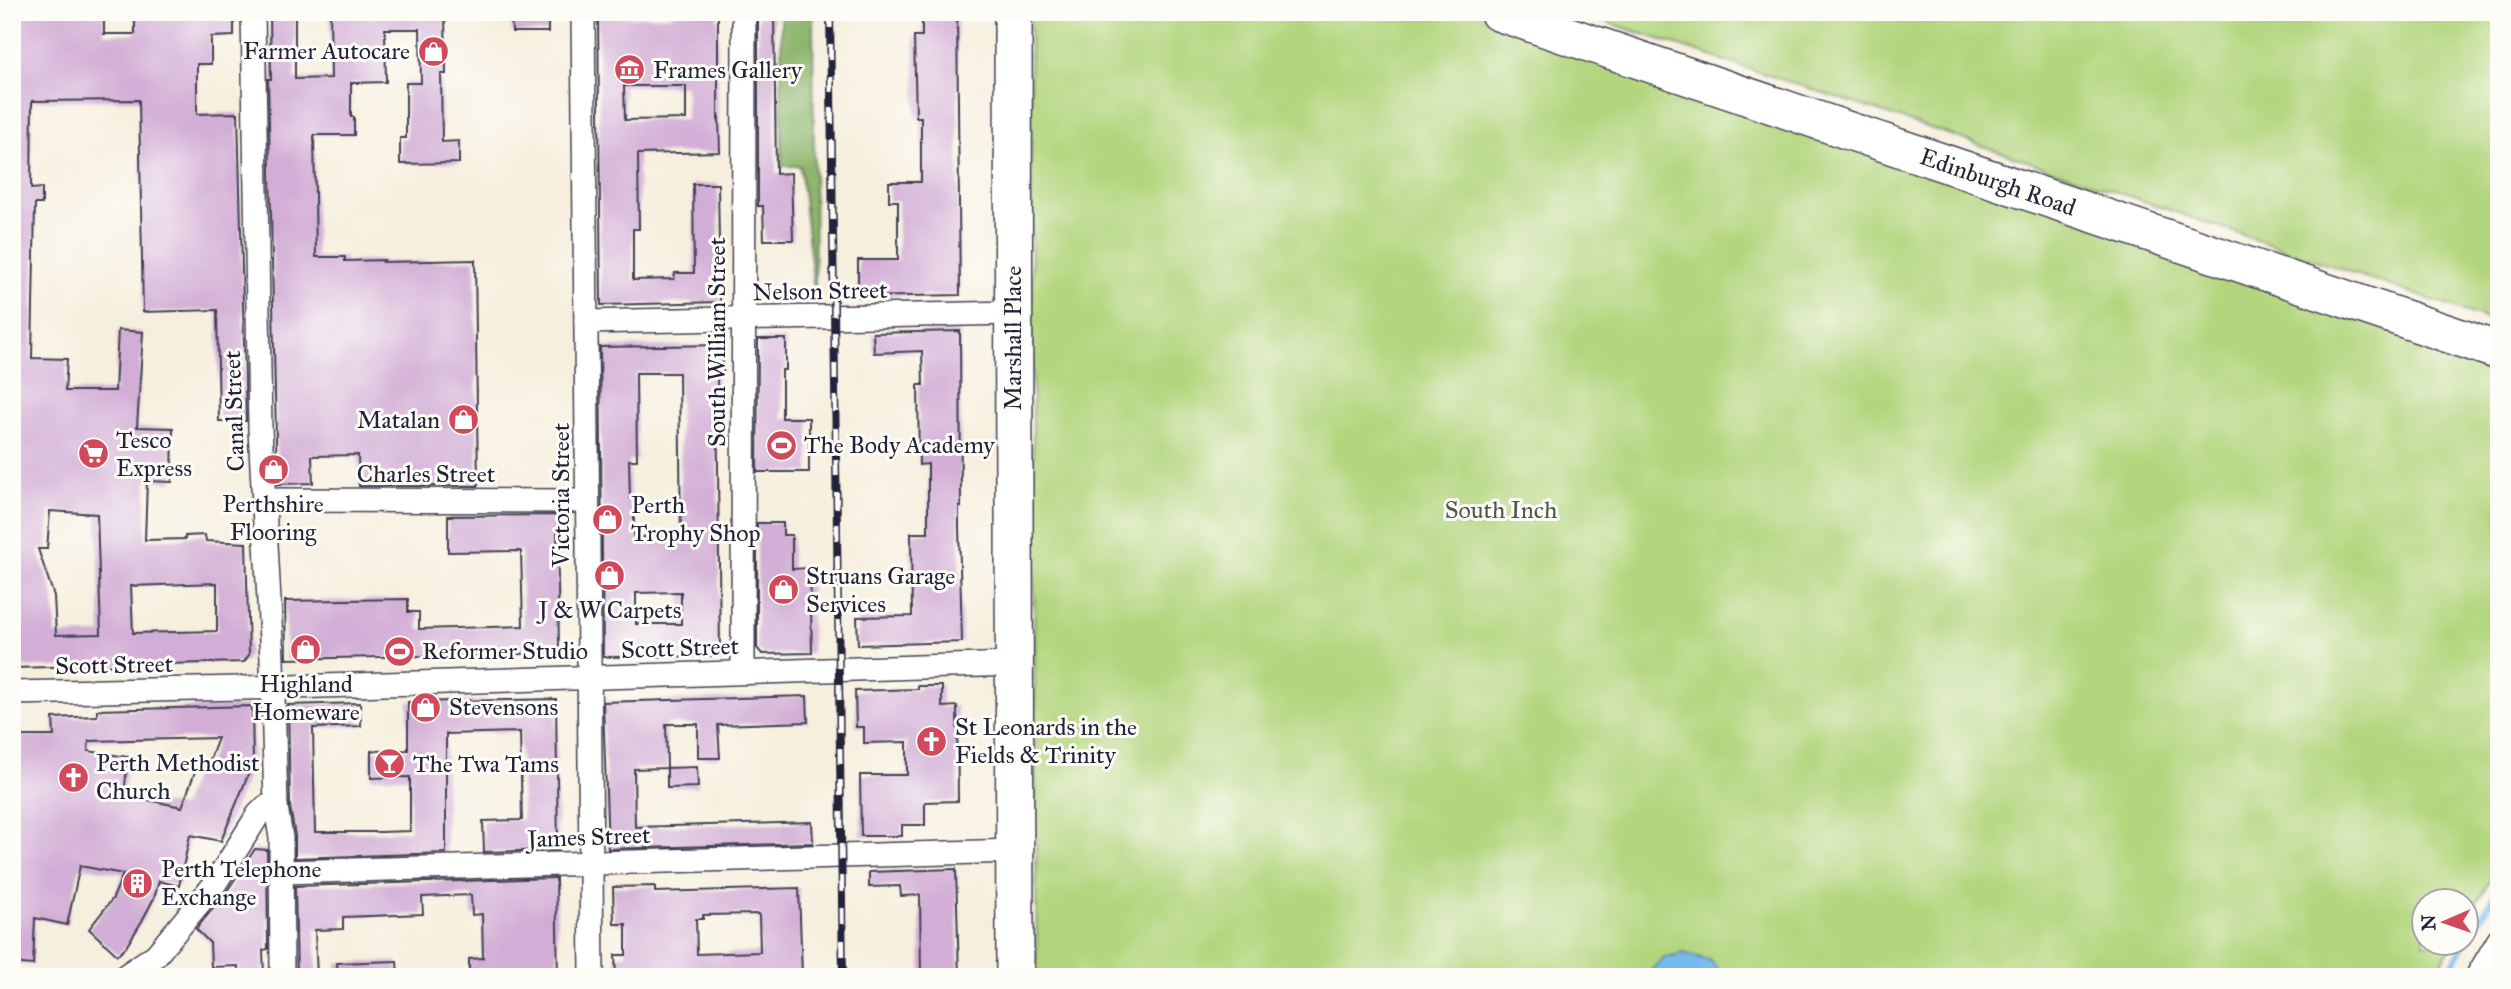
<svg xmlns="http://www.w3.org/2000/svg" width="2511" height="989" font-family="'IM FELL Great Primer',serif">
  <rect width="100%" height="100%" fill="#fdfcf7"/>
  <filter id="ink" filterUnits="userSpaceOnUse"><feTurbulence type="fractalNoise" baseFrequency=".0143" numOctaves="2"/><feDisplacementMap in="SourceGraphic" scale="14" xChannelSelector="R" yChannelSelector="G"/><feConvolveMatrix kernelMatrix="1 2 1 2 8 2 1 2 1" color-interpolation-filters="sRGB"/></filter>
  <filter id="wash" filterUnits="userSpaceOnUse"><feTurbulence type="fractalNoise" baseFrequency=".00686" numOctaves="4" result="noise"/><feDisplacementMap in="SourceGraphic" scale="28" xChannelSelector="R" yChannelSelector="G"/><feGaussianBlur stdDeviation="1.57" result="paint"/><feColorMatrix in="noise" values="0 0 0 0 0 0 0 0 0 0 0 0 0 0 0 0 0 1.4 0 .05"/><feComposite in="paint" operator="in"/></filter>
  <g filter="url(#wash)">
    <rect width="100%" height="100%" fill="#f6efde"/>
    <g fill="#b2d57d" stroke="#6a7c5c" stroke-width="2">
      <polygon points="1030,12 1496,12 2499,365 2499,864 2466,921 2466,902 2424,902 2424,944 2453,944 2433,977 1037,977"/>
      <polygon points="1576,12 2499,12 2499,323 1939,131"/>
    </g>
    <polygon fill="#8db66c" stroke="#586c54" stroke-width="2" points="781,12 813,12 815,297 800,166 782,166"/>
    <polygon fill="#76baec" stroke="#4c6e94" stroke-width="2" points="1683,953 1711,961 1725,977 1645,977 1664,958"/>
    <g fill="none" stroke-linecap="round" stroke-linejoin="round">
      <g stroke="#76baec" stroke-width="6">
        <polyline points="2466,943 2499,887"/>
        <polyline points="2445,977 2465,944"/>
      </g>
    </g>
    <g id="blocks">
      <g fill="#d2add6" fill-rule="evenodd">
        <path d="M 12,12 L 104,12 L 104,34 L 135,34 L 135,12 L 234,12 L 234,36 L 211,37 L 211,64 L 197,64 L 197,114 L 238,113 L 246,421 L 219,421 L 217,310 L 143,312 L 139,100 L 32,101 L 31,189 L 42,188 L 42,204 L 35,204 L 32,358 L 67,359 L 65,391 L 115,391 L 118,330 L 143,332 L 137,427 L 173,428 L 172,482 L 147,481 L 145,540 L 185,539 L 185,536 L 205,535 L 206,541 L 246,543 L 249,655 L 244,662 L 12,668 ZM 50,511 L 97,514 L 101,634 L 56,635 L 54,596 L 38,549 L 47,549 ZM 217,583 L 217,631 L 133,633 L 131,586 Z"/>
        <polygon points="270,12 295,12 295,79 331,78 330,12 445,12 446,74 441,74 442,142 459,141 459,163 400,164 400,138 406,138 406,83 421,83 420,29 385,29 386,82 351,83 351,117 354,117 354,135 314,135 316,257 345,257 345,261 384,260 383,262 475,260 478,486 359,486 358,455 312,456 313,483 277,484 268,79 271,79"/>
        <polygon points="511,12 548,12 548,32 512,32"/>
        <path d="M 598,12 L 624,12 L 624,15 L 629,14 L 629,17 L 672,16 L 672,12 L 718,12 L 718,119 L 719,118 L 720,152 L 638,154 L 639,229 L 633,229 L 633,280 L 674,279 L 675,273 L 694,273 L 693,184 L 718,184 L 720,302 L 601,305 ZM 624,86 L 686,86 L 686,119 L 625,120 Z"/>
        <polygon points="758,12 774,12 776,174 791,173 793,240 764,240 763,206 758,206"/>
        <polygon points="922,12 957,12 960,295 858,297 858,260 898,260 898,201 889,201 889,182 921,182 921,117 916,117 914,36 922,36"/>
        <polygon points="960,331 961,507 959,506 959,526 962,642 858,645 857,617 912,616 911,533 928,533 928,464 919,465 918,385 923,385 922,351 874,353 873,333"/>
        <polygon points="758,339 786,339 786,370 782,370 782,418 809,418 809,472 757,472"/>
        <path d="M 723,345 L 723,373 L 717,373 L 720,656 L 603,657 L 600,347 ZM 636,373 L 679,373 L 681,537 L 634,537 L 634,498 L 630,498 L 629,460 L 637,460 ZM 681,592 L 681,624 L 636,624 L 636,593 Z"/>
        <polygon points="557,515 559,653 286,659 285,601 408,599 408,612 419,612 419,629 523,626 521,551 448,552 448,516"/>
        <polygon points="757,523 783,523 783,535 792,535 792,569 810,568 812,653 762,654 757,648"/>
        <polygon points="918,686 942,686 942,707 957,706 958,801 925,802 925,825 902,825 902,836 861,836 860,775 907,775 907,742 864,743 864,727 856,727 855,691 918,689"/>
        <polygon points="807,696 808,722 718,725 720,758 698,758 698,724 666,724 667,768 634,769 635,827 812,822 813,843 608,849 603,702"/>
        <polygon points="556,699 558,850 484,852 483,821 522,820 520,732 446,734 446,853 295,858 295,836 290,807 288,705 360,703 361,726 313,728 315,832 381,832 410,831 410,777 371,778 371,751 408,750 408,702"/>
        <path d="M 252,706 L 253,763 L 221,841 L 190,835 L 179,886 L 159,881 L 154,898 L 142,921 L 126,947 L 117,955 L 89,929 L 113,898 L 123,874 L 80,866 L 67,925 L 35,918 L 33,965 L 12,963 L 12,736 L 54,736 L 53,718 L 97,716 L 97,710 ZM 218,738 L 206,770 L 196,769 L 182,807 L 124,795 L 128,757 L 88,751 L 89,741 Z"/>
        <polygon points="697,767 698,787 667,788 667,768"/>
        <polygon points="255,849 267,850 268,949 263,950 264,977 238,977 238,966 211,967 210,943 196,929 225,894"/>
        <polygon points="956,869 959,977 921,977 920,895 901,896 900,886 869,887 869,872"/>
        <polygon points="556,878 558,977 469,977 469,959 483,958 482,914 472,915 471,895 422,897 423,914 343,917 343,929 315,930 317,977 297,977 295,886"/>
        <path d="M 655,886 L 655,892 L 799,888 L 802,977 L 616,977 L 615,955 L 626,955 L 626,924 L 614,924 L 613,887 ZM 759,914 L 760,952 L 697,954 L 696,919 L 703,919 L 703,915 Z"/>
        <polygon points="397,961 398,977 338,977 337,963"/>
      </g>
    </g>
  </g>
  <g filter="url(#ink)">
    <use href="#blocks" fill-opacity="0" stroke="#424153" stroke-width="2"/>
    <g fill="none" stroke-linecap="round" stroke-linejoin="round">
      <defs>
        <g id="minor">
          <polyline points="253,12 260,428 272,659 276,807 281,838 282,977"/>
          <polyline points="583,12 592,977"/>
          <polyline points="586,322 1013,313"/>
          <polyline points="264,500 587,501"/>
          <polyline points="743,672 744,12"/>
          <polyline points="12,693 291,687 1013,664"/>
          <polyline points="282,872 1015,851"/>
          <polyline points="124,977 156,955 214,885 258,815 266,807 276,807"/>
          <polyline points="2477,977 2499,940"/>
        </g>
        <g id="primary">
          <polyline points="1013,12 1015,977"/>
          <polyline points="1498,12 2499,351"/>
        </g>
      </defs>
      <use href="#minor" stroke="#424153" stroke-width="26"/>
      <use href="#primary" stroke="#424153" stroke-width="40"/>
      <use href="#minor" stroke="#fff" stroke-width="23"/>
      <use href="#primary" stroke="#fff" stroke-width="37"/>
      <defs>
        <polyline id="rail" points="830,12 843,977"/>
      </defs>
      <use href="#rail" stroke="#22223b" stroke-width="8"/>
      <use href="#rail" stroke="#fdfcf7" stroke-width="5" stroke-dasharray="16" stroke-linecap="butt"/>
    </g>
  </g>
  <defs>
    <symbol id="shop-disc" viewBox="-11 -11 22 22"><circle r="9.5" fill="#d1495b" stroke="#fdfcf7"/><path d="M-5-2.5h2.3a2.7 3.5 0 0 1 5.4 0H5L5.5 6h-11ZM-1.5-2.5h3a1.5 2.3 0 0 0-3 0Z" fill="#fff"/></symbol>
    <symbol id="museum-disc" viewBox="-11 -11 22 22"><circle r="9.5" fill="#d1495b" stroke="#fdfcf7"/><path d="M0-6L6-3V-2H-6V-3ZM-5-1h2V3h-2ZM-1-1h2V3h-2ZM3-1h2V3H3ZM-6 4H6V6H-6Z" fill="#fff"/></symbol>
    <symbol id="stadium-disc" viewBox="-11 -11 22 22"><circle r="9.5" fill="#d1495b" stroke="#fdfcf7"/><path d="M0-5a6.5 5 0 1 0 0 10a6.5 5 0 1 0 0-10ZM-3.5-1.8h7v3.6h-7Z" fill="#fff"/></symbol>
    <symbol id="supermarket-disc" viewBox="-11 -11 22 22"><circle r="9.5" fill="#d1495b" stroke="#fdfcf7"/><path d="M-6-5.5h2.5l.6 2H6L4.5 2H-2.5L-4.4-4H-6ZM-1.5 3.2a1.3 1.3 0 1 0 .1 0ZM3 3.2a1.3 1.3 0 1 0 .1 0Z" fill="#fff"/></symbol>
    <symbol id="church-disc" viewBox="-11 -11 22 22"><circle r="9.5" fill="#d1495b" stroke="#fdfcf7"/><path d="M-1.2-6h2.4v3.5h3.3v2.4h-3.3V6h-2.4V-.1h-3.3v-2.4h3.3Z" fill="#fff"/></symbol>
    <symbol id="bar-disc" viewBox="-11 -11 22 22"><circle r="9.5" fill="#d1495b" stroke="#fdfcf7"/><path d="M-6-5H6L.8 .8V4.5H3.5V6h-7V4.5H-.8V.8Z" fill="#fff"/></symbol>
    <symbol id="building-disc" viewBox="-11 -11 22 22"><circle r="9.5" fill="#d1495b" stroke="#fdfcf7"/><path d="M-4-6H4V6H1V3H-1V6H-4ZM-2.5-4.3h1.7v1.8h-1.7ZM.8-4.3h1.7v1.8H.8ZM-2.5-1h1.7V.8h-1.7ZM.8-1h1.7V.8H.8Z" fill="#fff"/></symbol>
  </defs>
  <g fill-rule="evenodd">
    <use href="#shop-disc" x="416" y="34" width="35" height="35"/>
    <use href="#museum-disc" x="612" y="52" width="35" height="35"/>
    <use href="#shop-disc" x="446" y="402" width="35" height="35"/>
    <use href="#stadium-disc" x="764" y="428" width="35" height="35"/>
    <use href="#supermarket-disc" x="76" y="436" width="35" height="35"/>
    <use href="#shop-disc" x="256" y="452" width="35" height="35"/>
    <use href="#shop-disc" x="590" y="502" width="35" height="35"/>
    <use href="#shop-disc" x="592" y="558" width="35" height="35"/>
    <use href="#shop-disc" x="766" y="572" width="35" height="35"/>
    <use href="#shop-disc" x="288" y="632" width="35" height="35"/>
    <use href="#stadium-disc" x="382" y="634" width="35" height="35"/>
    <use href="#shop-disc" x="408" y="690" width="35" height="35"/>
    <use href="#church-disc" x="914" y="724" width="35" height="35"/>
    <use href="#bar-disc" x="372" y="746" width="35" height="35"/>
    <use href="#church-disc" x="56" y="760" width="35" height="35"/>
    <use href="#building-disc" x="120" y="866" width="35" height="35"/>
  </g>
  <g text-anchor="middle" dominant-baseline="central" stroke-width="6" stroke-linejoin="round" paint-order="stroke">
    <g font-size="24" fill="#22223b" stroke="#fdfcf7" text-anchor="start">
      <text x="410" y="51" text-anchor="end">Farmer Autocare</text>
      <text x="653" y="70">Frames Gallery</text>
      <text x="440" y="420" text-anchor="end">Matalan</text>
      <text x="116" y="440">Tesco<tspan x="116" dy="28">Express</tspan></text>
      <text x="804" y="445">The Body Academy</text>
      <text x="273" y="504" text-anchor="middle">Perthshire<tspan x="273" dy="28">Flooring</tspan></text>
      <text x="631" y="505">Perth<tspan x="631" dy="28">Trophy Shop</tspan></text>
      <text x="806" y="576">Struans Garage<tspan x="806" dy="28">Services</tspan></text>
      <text x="610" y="610" text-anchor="middle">J &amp; W Carpets</text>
      <text x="422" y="651">Reformer Studio</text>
      <text x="306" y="684" text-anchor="middle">Highland<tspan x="306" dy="28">Homeware</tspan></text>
      <text x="449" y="707">Stevensons</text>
      <text x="955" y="727">St Leonards in the<tspan x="955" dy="28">Fields &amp; Trinity</tspan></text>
      <text x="96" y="763">Perth Methodist<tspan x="96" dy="28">Church</tspan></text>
      <text x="413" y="764">The Twa Tams</text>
      <text x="161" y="869">Perth Telephone<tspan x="161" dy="28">Exchange</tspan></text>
    </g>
    <g font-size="24" fill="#22223b" stroke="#fdfcf7">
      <text transform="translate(1998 182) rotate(19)">Edinburgh Road</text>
      <text transform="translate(820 291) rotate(-1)">Nelson Street</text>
      <text transform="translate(1013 338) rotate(-90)">Marshall Place</text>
      <text transform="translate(717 342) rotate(-90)">South William Street</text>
      <text transform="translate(234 411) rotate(-92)">Canal Street</text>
      <text x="426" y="474">Charles Street</text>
      <text transform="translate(561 495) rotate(-90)">Victoria Street</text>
      <text transform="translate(680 648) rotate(-2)">Scott Street</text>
      <text transform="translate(114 665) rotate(-1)">Scott Street</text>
      <text transform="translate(589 837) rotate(-2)">James Street</text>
    </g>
    <g font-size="24" fill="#4d584f" stroke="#fdfcf7">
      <text x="1501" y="510">South Inch</text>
    </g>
  </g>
  <rect width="2511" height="989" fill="none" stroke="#fdfcf7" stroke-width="42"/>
  <g transform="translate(2445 922) rotate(268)"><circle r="33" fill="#fdfcf7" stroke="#a5a5ac" stroke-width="2"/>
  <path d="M0-5L12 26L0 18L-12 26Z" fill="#d1495b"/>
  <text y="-10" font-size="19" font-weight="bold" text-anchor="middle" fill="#22223b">N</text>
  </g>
</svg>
